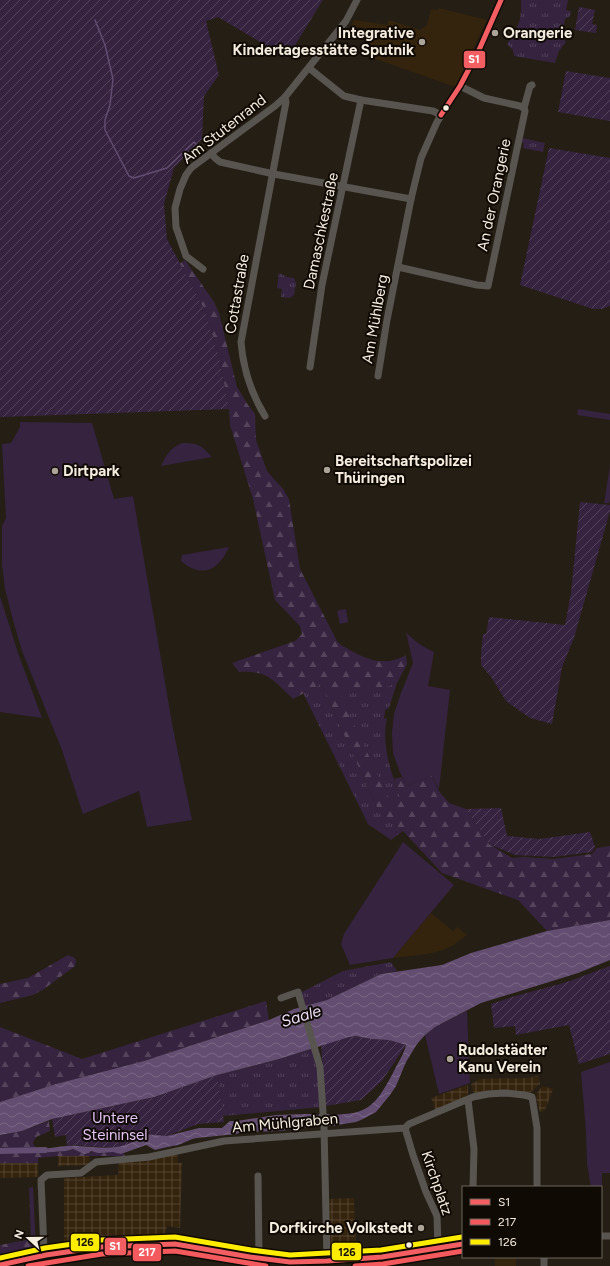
<svg xmlns="http://www.w3.org/2000/svg" width="610" height="1266" font-family="Figtree,sans-serif">
  <defs>
    <pattern id="industrial-grid" width="8" height="8" patternUnits="userSpaceOnUse"><rect width="8" height="8" fill="#35240d"/><path d="M0 4h8M4 0v8" fill="none" stroke="#534430"/></pattern>
    <pattern id="forest-firs" width="22" height="20" patternUnits="userSpaceOnUse"><rect width="22" height="20" fill="#362340"/><path d="M5 1l3.5 6h-7zM16 11l3.5 6h-7z" fill="#54435b"/></pattern>
    <pattern id="park-tufts" width="24" height="20" patternUnits="userSpaceOnUse"><rect width="24" height="20" fill="#362340"/><path d="M3 7l-1-3M5 7V3M7 7l1-3M15 17l-1-3M17 17v-4M19 17l1-3" fill="none" stroke="#54435b"/></pattern>
    <pattern id="garden-furrows" width="10" height="10" patternUnits="userSpaceOnUse"><rect width="10" height="10" fill="#362340"/><path d="M-1 1l2-2M0 10L10 0M9 11l2-2" fill="none" stroke="#54435b"/></pattern>
    <pattern id="water-waves" width="16" height="10" patternUnits="userSpaceOnUse"><rect width="16" height="10" fill="#634d71"/><path d="M0 5q4-4 8 0t8 0" fill="none" stroke="#7a6785"/></pattern>
  </defs>
  <rect width="100%" height="100%" fill="#251e14"/>
  <g fill="#35240d">
    <polygon points="439,8 487,20 455,87 365,55 369,29 351,26 354,20 387,25 389,20 420,30 427,25 431,9 438,10"/>
    <polygon points="431,913 453,931 457,927 467,935 452,946 443,950 428,954 393,958"/>
    <rect x="495" y="1257" width="21" height="9"/>
  </g>
  <g fill="url(#industrial-grid)">
    <polygon points="538,1076 540,1084 530,1093 474,1093 471,1084 477,1081 479,1079 528,1078"/>
    <polygon points="468,1085 468,1093 466,1098 436,1111 431,1098"/>
    <polygon points="542,1086 553,1089 545,1110 540,1112 536,1098 537,1093"/>
    <polygon points="177,1154 178,1163 182,1163 180,1228 167,1226 164,1239 119,1241 64,1246 64,1178 118,1175 119,1161"/>
    <polygon points="58,1156 89,1156 90,1165 58,1166"/>
    <polygon points="0,1163 38,1163 38,1177 0,1178"/>
    <polygon points="354,1198 356,1255 329,1256 329,1199"/>
  </g>
  <g fill="#362340">
    <polygon points="578,409 610,414 610,420 577,415"/>
    <polygon points="20,422 92,423 114,499 133,496 173,729 192,820 147,827 139,791 83,814 62,750 22,651 13,620 5,589 2,564 2,526 6,518 2,444 11,443 20,427"/>
    <path d="M 182,443 C 198,443 201,445 212,457 L 161,466 C 166,455 170,448 182,443 Z"/>
    <polygon points="610,466 610,500 609,503 604,503"/>
    <path d="M 229,547 C 219,570 202,579 181,561 L 182,555 Z"/>
    <polygon points="0,596 18,653 42,718 0,712"/>
    <polygon points="346,609 348,622 340,624 337,611"/>
    <path d="M 406,632 C 414,641 423,647 434,652 L 428,686 L 450,690 L 439,789 L 431,775 L 408,786 L 400,773 L 393,753 L 392,733 L 394,714 L 401,693 L 413,663 Z"/>
    <polygon points="403,842 454,885 393,958 350,965 341,944 344,934"/>
    <polygon points="467,1011 470,1083 439,1094 425,1035 435,1027"/>
    <polygon points="610,1062 610,1173 602,1173 602,1191 601,1191 601,1187 591,1187 587,1164 586,1131 581,1072"/>
  </g>
  <g fill="url(#forest-firs)">
    <path d="M 185,260 L 214,302 L 219,313 L 237,387 L 248,405 L 255,414 L 256,440 L 267,471 L 283,489 L 289,499 L 300,569 L 337,641 L 341,645 C 362,657 382,669 406,655 L 407,664 L 397,683 L 386,687 L 351,687 L 400,797 L 394,779 L 402,777 L 408,786 L 431,775 L 439,791 L 449,803 L 466,809 L 489,844 L 512,858 L 524,857 L 554,859 L 592,854 L 597,848 L 610,846 L 610,920 L 547,931 L 518,900 L 442,873 L 403,831 L 378,810 L 321,684 L 293,699 C 273,680 268,670 239,672 L 232,663 L 295,641 L 302,634 L 300,626 L 275,600 L 253,499 L 230,425 L 229,409 L 219,357 L 205,311 L 179,264 Z"/>
    <polygon points="68,955 75,958 76,961 75,966 44,989 33,995 0,1003 0,984 28,978"/>
    <polygon points="266,1001 269,1020 144,1061 56,1084 0,1102 0,1027 82,1059"/>
    <path d="M 49,1121 L 50,1131 L 36,1137 L 33,1143 L 39,1153 L 66,1151 L 73,1149 L 84,1154 C 93,1151 105,1151 114,1152 C 118,1152 120,1154 124,1154 L 125,1156 L 58,1156 L 38,1158 L 38,1163 L 0,1163 L 0,1135 L 22,1131 Z"/>
    <polygon points="33,1187 36,1252 0,1259 0,1245 31,1239 29,1188"/>
  </g>
  <g fill="url(#park-tufts)">
    <path d="M 521,0 L 568,0 L 566,10 L 571,11 L 570,16 L 565,19 L 562,36 L 566,42 L 559,51 L 555,63 L 514,56 L 513,50 L 507,44 C 518,28 522,20 521,0 Z"/>
    <polygon points="522,138 545,143 543,152 523,148 524,143 521,142"/>
    <polygon points="279,273 287,277 294,278 296,283 294,295 289,298 281,297 282,289 277,288"/>
    <path d="M 397,683 L 389,708 L 385,710 L 384,719 L 387,718 C 381,745 391,772 400,797 L 391,803 L 338,691 L 351,687 L 386,687 Z"/>
    <polygon points="321,684 378,810 403,831 391,840 368,824 303,693"/>
    <polygon points="391,962 397,971 381,974 327,1000 306,1006 300,993 343,971"/>
    <polygon points="312,1049 318,1067 321,1107 223,1116 217,1075 279,1059"/>
  </g>
  <g fill="url(#garden-furrows)">
    <polygon points="0,0 323,0 287,58 218,17 206,21 219,75 204,96 202,139 174,168 164,204 167,239 205,311 219,357 229,409 0,417"/>
    <polygon points="579,7 595,10 592,24 597,25 596,33 575,30"/>
    <polygon points="566,71 610,78 610,121 558,112"/>
    <polygon points="549,148 610,158 610,306 602,309 593,309 520,285"/>
    <polygon points="580,502 610,505 610,511 574,638 562,667 552,724 530,718 506,701 491,677 481,665 481,655 483,634 486,634 489,617 565,625 571,593"/>
    <polygon points="501,808 507,836 539,839 590,832 595,847 592,852 554,857 515,855 489,844 466,809"/>
    <polygon points="610,966 610,1054 579,1064 569,1025 516,1035 515,1026 494,1028 491,1004 512,997 567,982"/>
    <polygon points="356,1036 371,1039 389,1040 406,1045 382,1081 361,1100 326,1106 321,1046 341,1038"/>
    <path d="M 217,1075 L 224,1122 L 198,1124 L 167,1136 L 144,1134 C 120,1157 96,1143 67,1146 L 66,1135 L 55,1137 L 52,1119 L 154,1097 Z"/>
  </g>
  <path fill="url(#water-waves)" d="M 610,920 L 610,960 L 578,973 L 481,1003 L 435,1027 L 425,1035 L 417,1044 L 406,1062 L 396,1086 L 390,1095 L 376,1112 L 363,1119 L 356,1122 L 331,1126 L 315,1126 L 280,1131 L 243,1132 L 236,1134 L 197,1138 C 190,1139 184,1143 178,1145 C 170,1146 163,1148 155,1150 L 146,1145 L 121,1154 L 113,1152 L 98,1153 L 91,1151 L 89,1153 L 84,1154 L 73,1149 L 66,1151 L 39,1153 L 38,1151 L 39,1150 C 51,1148 65,1145 77,1146 C 102,1147 123,1153 144,1134 L 167,1136 L 199,1128 L 222,1128 L 230,1121 L 237,1121 L 276,1115 L 306,1114 L 316,1114 L 318,1116 L 320,1113 C 329,1115 336,1115 345,1114 C 372,1113 381,1095 393,1073 C 397,1064 404,1054 406,1045 L 389,1040 L 371,1039 L 356,1036 L 349,1037 L 279,1059 L 217,1075 L 154,1097 L 52,1119 L 22,1131 L 0,1135 L 0,1102 L 56,1084 L 144,1061 L 269,1020 L 294,1009 L 327,1000 L 381,974 L 442,965 L 471,953 L 547,931 Z"/>
  <g fill="none" stroke-linecap="round" stroke-linejoin="round">
    <polyline stroke="#634d71" stroke-width="1.5" points="95,20 105,45 113,79 110,105 105,120 105,130 129,176 134,178 167,168 194,142 202,151"/>
    <polyline stroke="#634d71" stroke-width="6" points="0,1151 45,1150"/>
    <g stroke="#585551" stroke-width="7">
      <polyline points="309,68 344,96 361,100 433,111 441,115"/>
      <polyline points="524,108 530,86 532,85"/>
      <polyline points="211,153 215,158 220,162 274,174 411,199"/>
      <polyline points="398,267 477,285 488,286 525,111 524,108 520,106 484,98 460,86"/>
      <polyline points="203,269 186,256 176,227 175,208 180,189 186,175 191,168 275,106 285,97"/>
      <polyline points="310,367 322,285 361,100"/>
      <polyline points="378,376 387,320 411,199 421,158 437,122 460,86 479,50 501,0"/>
      <path d="M 265,416 C 251,393 243,368 241,342 L 286,102 L 285,97 L 346,21 L 357,0"/>
      <polyline points="281,998 298,992 320,1067 324,1127 327,1261"/>
      <polyline points="468,1100 474,1149 473,1187"/>
      <polyline points="405,1128 413,1155 426,1192 437,1216 438,1248"/>
      <polyline points="258,1176 259,1259"/>
      <polyline points="601,1236 610,1236"/>
      <polyline points="46,1255 44,1250 41,1180 47,1175 81,1173 96,1162 149,1157 224,1141 405,1128 409,1124 473,1097 488,1094 505,1093 524,1095 532,1097 537,1128 537,1187"/>
      <polyline points="544,1257 544,1266"/>
      <polyline points="0,1265 46,1255 101,1247 175,1244 250,1257 290,1262 327,1261 382,1257 463,1244"/>
    </g>
    <defs>
      <g id="bus-1">
        <polyline points="441,115 460,86 479,50 501,0"/>
        <polyline points="0,1265 46,1255 101,1247 175,1244 250,1257 290,1262 327,1261 382,1257 463,1244"/>
      </g>
      <g id="bus-2">
        <polyline points="28,1266 102,1254 175,1251 266,1266"/>
        <polyline points="355,1266 383,1264 463,1251"/>
      </g>
      <polyline id="bus-3" points="0,1258 45,1248 101,1240 175,1237 251,1250 290,1255 381,1250 462,1237"/>
    </defs>
    <use href="#bus-1" stroke="#100a04" stroke-width="8"/>
    <use href="#bus-2" stroke="#100a04" stroke-width="8"/>
    <use href="#bus-3" stroke="#100a04" stroke-width="8"/>
    <use href="#bus-1" stroke="#f25e62" stroke-width="5"/>
    <use href="#bus-2" stroke="#f4595d" stroke-width="5"/>
    <use href="#bus-3" stroke="#ffed00" stroke-width="5"/>
  </g>
  <g fill="#aca499" stroke="#100a04" stroke-width="1.5">
    <circle cx="495" cy="33" r="4"/>
    <circle cx="422" cy="42" r="4"/>
    <circle cx="327" cy="470" r="4"/>
    <circle cx="55" cy="471" r="4"/>
    <circle cx="450" cy="1059" r="4"/>
    <circle cx="421" cy="1228" r="4"/>
  </g>
  <g fill="#f5ece0" stroke="#100a04" stroke-width="1.5">
    <circle cx="446" cy="108" r="3.5"/>
    <circle cx="409" cy="1245" r="3.5"/>
  </g>
  <g text-anchor="middle" dominant-baseline="central" stroke-width="4" stroke-linejoin="round" paint-order="stroke">
    <g font-size="15" font-weight="bold" fill="#f5ece0" stroke="#100a04" text-anchor="start">
      <text x="414" y="33" text-anchor="end">Integrative<tspan x="414" dy="17">Kindertagesstätte Sputnik</tspan></text>
      <text x="503" y="33">Orangerie</text>
      <text x="335" y="461">Bereitschaftspolizei<tspan x="335" dy="17">Thüringen</tspan></text>
      <text x="63" y="471">Dirtpark</text>
      <text x="458" y="1050">Rudolstädter<tspan x="458" dy="17">Kanu Verein</tspan></text>
      <text x="413" y="1228" text-anchor="end">Dorfkirche Volkstedt</text>
    </g>
    <g font-size="15" fill="#f5ece0" stroke="#100a04">
      <text transform="translate(224 129) rotate(-38)">Am Stutenrand</text>
      <text transform="translate(494 195) rotate(-78)">An der Orangerie</text>
      <text transform="translate(321 231) rotate(-78)">Damaschkestraße</text>
      <text transform="translate(237 294) rotate(-80)">Cottastraße</text>
      <text transform="translate(375 319) rotate(-80)">Am Mühlberg</text>
      <text transform="translate(285 1123) rotate(-5)">Am Mühlgraben</text>
      <text transform="translate(437 1183) rotate(71)">Kirchplatz</text>
    </g>
    <g font-size="15" fill="#e1c3f8" stroke="#100a04">
      <text x="115" y="1118">Untere<tspan x="115" dy="17">Steininsel</tspan></text>
    </g>
    <g font-size="16" font-style="italic" fill="#ebdcf7" stroke="#100a04">
      <text transform="translate(301 1016) rotate(-17)">Saale</text>
    </g>
  </g>
  <g stroke="#100a04" stroke-width="1.5">
    <rect x="463" y="50" width="23" height="19" rx="4" fill="#f25e62"/>
    <rect x="70" y="1233" width="30" height="19" rx="4" fill="#ffed00"/>
    <rect x="104" y="1237" width="23" height="19" rx="4" fill="#f25e62"/>
    <rect x="331" y="1242" width="31" height="19" rx="4" fill="#ffed00"/>
    <rect x="132" y="1243" width="30" height="19" rx="4" fill="#f4595d"/>
  </g>
  <g font-size="11" text-anchor="middle" font-weight="bold" fill="#fff">
    <text x="474" y="63">S1</text>
    <text x="115" y="1250">S1</text>
    <text x="147" y="1256">217</text>
  </g>
  <g font-size="11" text-anchor="middle" font-weight="bold" fill="#111">
    <text x="85" y="1246">126</text>
    <text x="347" y="1256">126</text>
  </g>
  <rect x="462" y="1186" width="140" height="72" fill="#100a04" stroke="#6c645c"/>
  <rect x="470" y="1199" width="20" height="6" fill="#f25e62" stroke="#6c645c"/>
  <text x="498" y="1206" font-size="12" fill="#f5ece0">S1</text>
  <rect x="470" y="1219" width="20" height="6" fill="#f4595d" stroke="#6c645c"/>
  <text x="498" y="1226" font-size="12" fill="#f5ece0">217</text>
  <rect x="470" y="1239" width="20" height="6" fill="#ffed00" stroke="#6c645c"/>
  <text x="498" y="1246" font-size="12" fill="#f5ece0">126</text>
  <g transform="translate(28 1238) rotate(291)" stroke="#100a04" stroke-width="3" paint-order="stroke">
  <path d="M0-3L7 15L0 10L-7 15Z" fill="#f5ece0"/>
  <text y="-6" font-size="11" font-weight="bold" text-anchor="middle" fill="#f5ece0">N</text>
  </g>
</svg>
